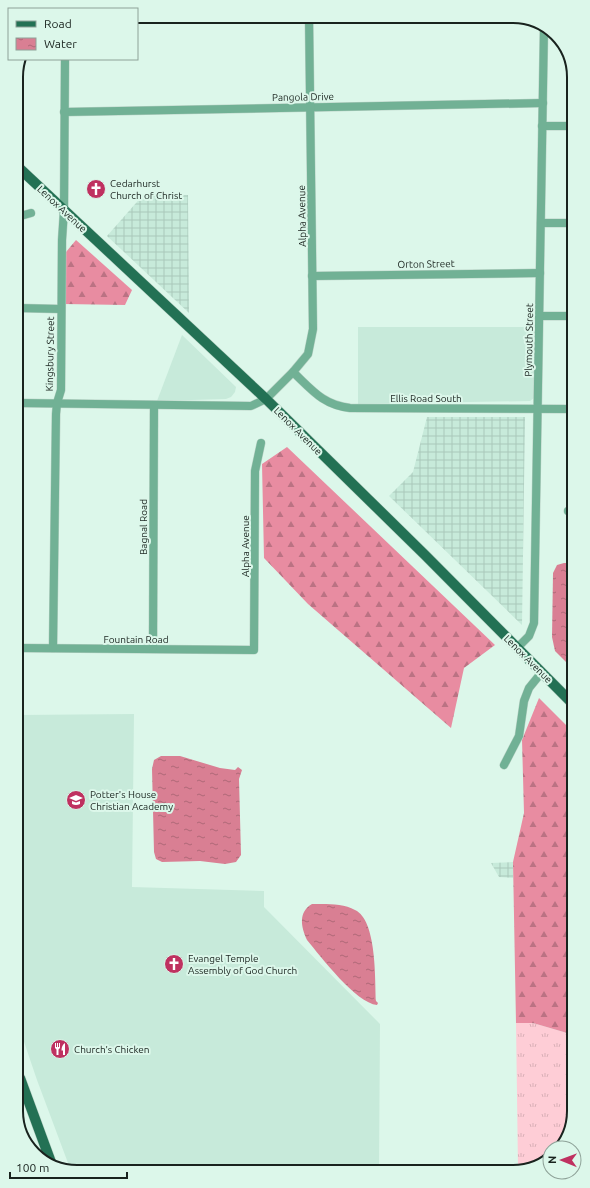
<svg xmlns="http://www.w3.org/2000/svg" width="590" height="1188" font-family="Ubuntu,sans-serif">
  <defs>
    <pattern id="industrial-grid" width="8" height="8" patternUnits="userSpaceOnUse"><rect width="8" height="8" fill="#c7eada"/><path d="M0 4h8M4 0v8" fill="none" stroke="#aac8bb"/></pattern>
    <pattern id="grass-tufts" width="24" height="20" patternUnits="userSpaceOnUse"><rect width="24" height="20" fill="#fecdd6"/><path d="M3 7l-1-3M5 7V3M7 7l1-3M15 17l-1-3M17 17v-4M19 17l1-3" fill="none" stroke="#d9b0b7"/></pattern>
    <pattern id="forest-firs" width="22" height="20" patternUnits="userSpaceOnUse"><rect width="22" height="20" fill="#e88ca1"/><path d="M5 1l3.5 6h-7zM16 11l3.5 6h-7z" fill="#bb7283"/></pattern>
    <pattern id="water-ripples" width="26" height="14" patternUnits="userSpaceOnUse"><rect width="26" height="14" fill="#d97f93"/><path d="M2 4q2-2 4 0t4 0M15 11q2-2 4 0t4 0" fill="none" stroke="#af6877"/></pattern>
  </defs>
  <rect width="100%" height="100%" fill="#dcf7ea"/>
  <g fill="#c7eada">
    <polygon points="358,327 535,327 534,398 530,401 358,404"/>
    <polygon points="182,335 236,387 235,392 231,397 226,399 157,401"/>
    <polygon points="134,714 132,887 264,891 264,907 380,1024 379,1169 71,1171 37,1080 20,1030 19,715"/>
  </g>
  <g fill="url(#industrial-grid)">
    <polygon points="143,195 188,195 189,313 107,236"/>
    <polygon points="427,417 525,417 522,625 389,496 413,472"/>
    <polygon points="513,862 513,878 499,877 491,863"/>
  </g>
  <polygon fill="url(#grass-tufts)" points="516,1023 533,1023 574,1035 574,1111 564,1145 560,1148 550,1148 550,1156 536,1167 518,1168"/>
  <g fill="url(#forest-firs)">
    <polygon points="76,240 132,290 125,305 64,304 66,252"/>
    <polygon points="287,447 495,645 464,668 451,728 308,604 264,558 262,464"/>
    <polygon points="539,698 572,731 574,1035 533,1023 516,1023 513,862 524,813 522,740"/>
  </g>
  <g fill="url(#water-ripples)">
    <polygon points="564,563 572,563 572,668 555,651 552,637 553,573 557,565"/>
    <polygon points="161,756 180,756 220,768 235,770 238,767 242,770 239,779 241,855 236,862 225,864 200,861 162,862 156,859 154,852 152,769 154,760"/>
    <path d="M 312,904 C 326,904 343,903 355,910 C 377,920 375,980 376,1001 L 378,1003 L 377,1005 C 356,1003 321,957 307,940 C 301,927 298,912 312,904 Z"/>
  </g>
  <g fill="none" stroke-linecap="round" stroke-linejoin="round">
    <defs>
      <g id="minor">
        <polyline points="64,112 543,103"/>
        <polyline points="542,126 570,126"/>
        <polyline points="17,217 31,213"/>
        <polyline points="541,223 570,223"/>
        <polyline points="312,276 540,273"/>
        <polyline points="17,308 61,309"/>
        <polyline points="539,316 571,316"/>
        <path d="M 293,372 C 312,390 323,405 350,408 L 571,409"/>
        <polyline points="18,403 251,406 266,399 293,372 308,354 313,329 309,16"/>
        <polyline points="568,511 571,511"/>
        <polyline points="19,648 254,650 255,471 261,443"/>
        <polyline points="53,648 56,414 57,403 61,390 62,240 64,210 65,59"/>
        <polyline points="153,648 154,406"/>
        <polyline points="517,648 529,636 534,623 544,27"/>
        <polyline points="504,765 519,736 524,701 529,688 542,672"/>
      </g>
      <g id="major">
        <polyline points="17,166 266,399 425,555 572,703"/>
        <polyline points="20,1078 52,1165"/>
      </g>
    </defs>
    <use href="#minor" stroke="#b9d1c5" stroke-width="9"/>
    <use href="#major" stroke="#b9d1c5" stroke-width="11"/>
    <use href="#minor" stroke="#71b195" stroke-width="8"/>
    <use href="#major" stroke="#237154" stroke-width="10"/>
  </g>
  <defs>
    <symbol id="church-disc" viewBox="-11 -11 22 22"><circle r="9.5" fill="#bf3160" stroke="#dcf7ea"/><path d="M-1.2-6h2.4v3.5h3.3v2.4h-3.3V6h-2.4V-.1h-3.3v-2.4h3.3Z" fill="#fff"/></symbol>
    <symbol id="school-disc" viewBox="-11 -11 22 22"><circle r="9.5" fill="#bf3160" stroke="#dcf7ea"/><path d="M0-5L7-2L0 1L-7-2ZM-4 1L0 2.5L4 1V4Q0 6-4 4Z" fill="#fff"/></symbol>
    <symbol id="restaurant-disc" viewBox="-11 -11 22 22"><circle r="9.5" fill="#bf3160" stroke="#dcf7ea"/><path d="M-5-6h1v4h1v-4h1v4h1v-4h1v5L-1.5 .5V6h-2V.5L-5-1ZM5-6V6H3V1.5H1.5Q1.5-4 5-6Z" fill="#fff"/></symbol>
  </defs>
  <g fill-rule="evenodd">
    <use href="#church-disc" x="85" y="178" width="22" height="22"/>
    <use href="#school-disc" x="65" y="789" width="22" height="22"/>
    <use href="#church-disc" x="163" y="953" width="22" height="22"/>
    <use href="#restaurant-disc" x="49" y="1038" width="22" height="22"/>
  </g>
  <g text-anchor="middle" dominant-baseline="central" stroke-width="4" stroke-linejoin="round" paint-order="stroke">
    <g font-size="10" fill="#19231e" stroke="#dcf7ea">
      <text transform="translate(303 97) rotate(-1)">Pangola Drive</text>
      <text transform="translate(62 209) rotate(43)">Lenox Avenue</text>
      <text transform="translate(302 216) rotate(-91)">Alpha Avenue</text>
      <text transform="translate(426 264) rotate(-1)">Orton Street</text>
      <text transform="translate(529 340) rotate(-89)">Plymouth Street</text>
      <text transform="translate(50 354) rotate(-89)">Kingsbury Street</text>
      <text x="426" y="398">Ellis Road South</text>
      <text transform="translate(298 431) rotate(45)">Lenox Avenue</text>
      <text transform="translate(143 527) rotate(-90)">Bagnal Road</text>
      <text transform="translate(245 546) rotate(-90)">Alpha Avenue</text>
      <text x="136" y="639">Fountain Road</text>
      <text transform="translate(528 659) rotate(45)">Lenox Avenue</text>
    </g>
    <g font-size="10" fill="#19231e" stroke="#dcf7ea" text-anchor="start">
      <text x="110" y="183">Cedarhurst<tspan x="110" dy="12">Church of Christ</tspan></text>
      <text x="90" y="794">Potter's House<tspan x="90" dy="12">Christian Academy</tspan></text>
      <text x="188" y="958">Evangel Temple<tspan x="188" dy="12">Assembly of God Church</tspan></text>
      <text x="74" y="1049">Church's Chicken</text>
    </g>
  </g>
  <path d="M0 0H590V1188H0ZM77 23H513A54 54 0 0 1 567 77V1111A54 54 0 0 1 513 1165H77A54 54 0 0 1 23 1111V77A54 54 0 0 1 77 23Z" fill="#dcf7ea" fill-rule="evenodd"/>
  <path fill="none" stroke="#19231e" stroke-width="2" d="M77 23H513A54 54 0 0 1 567 77V1111A54 54 0 0 1 513 1165H77A54 54 0 0 1 23 1111V77A54 54 0 0 1 77 23Z"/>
  <rect x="8" y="8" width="130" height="52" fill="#dcf7ea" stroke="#8ea298"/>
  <rect x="16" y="21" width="20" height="6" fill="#237154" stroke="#8ea298"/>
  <text x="44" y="28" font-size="12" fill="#19231e">Road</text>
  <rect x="16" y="38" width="20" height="12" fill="url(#water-ripples)" stroke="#8ea298"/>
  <text x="44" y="48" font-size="12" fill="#19231e">Water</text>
  <g transform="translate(562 1160) rotate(271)"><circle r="19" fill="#dcf7ea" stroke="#8ea298"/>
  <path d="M0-3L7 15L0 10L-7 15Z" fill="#bf3160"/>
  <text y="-6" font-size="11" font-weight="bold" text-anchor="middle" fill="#19231e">N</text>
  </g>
  <path d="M10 1172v6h117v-6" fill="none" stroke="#19231e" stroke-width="2"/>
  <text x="16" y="1172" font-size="12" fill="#19231e" stroke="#dcf7ea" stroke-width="3" paint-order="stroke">100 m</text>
</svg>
